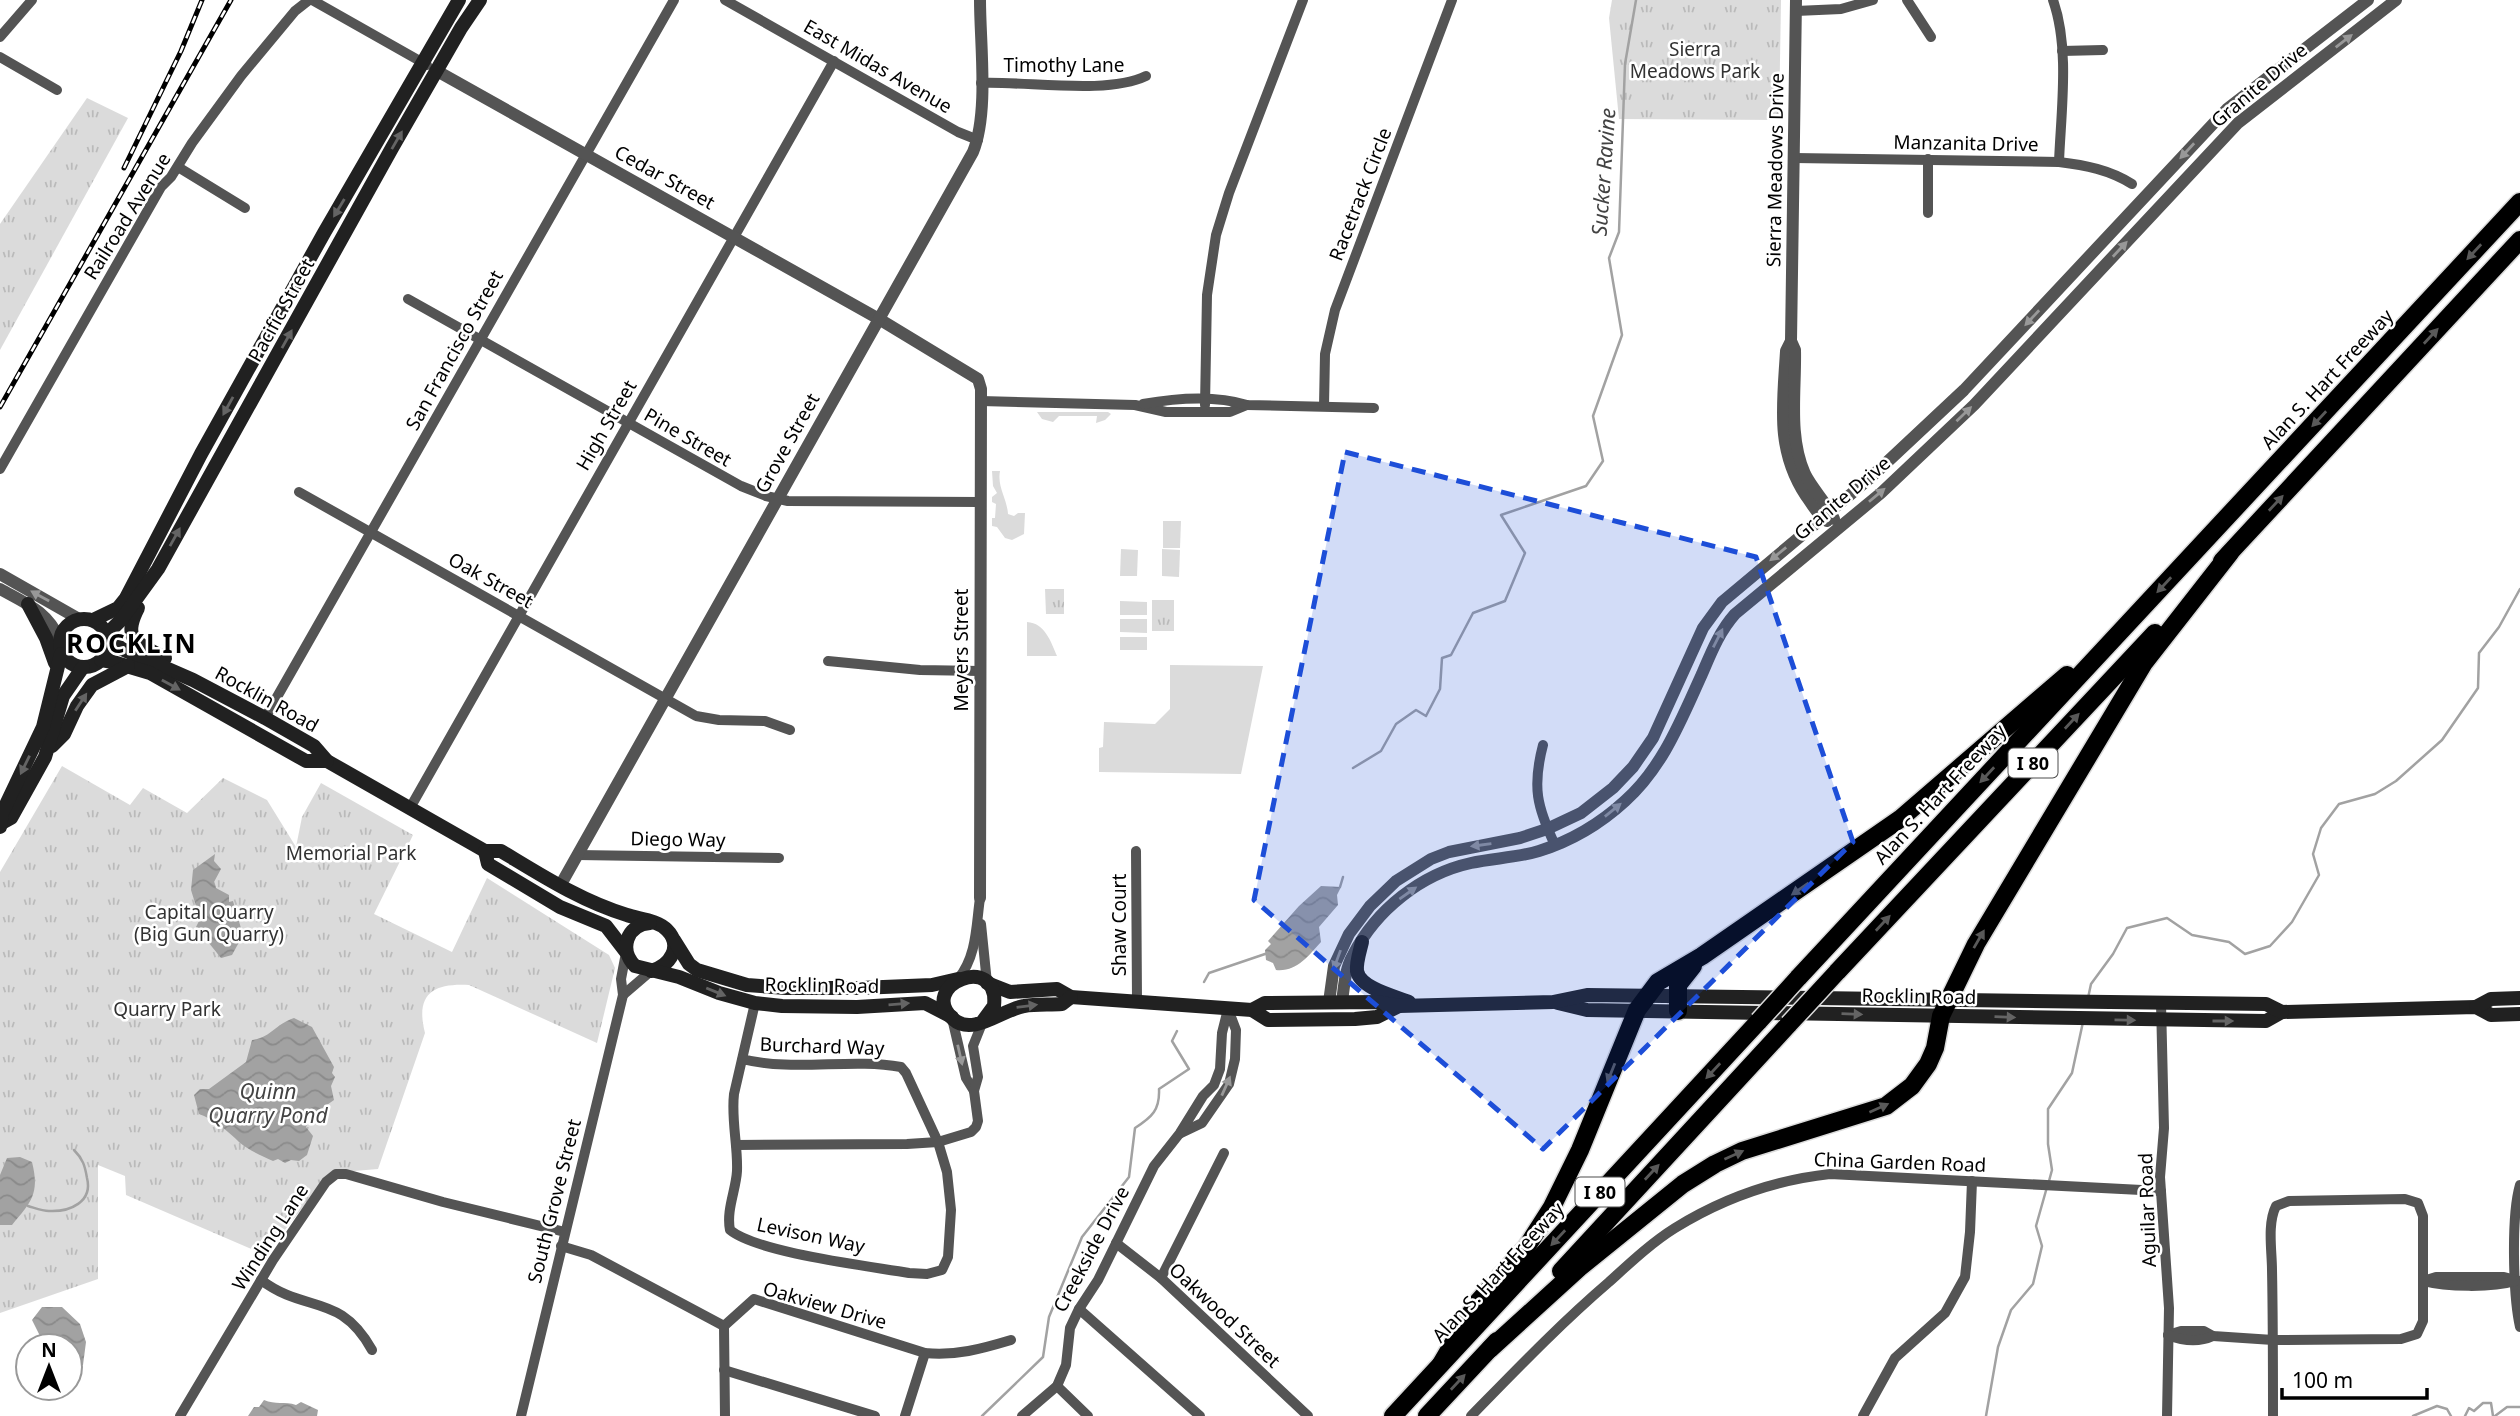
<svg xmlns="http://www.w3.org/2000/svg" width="2520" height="1416" font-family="'Noto Sans',sans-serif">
  <defs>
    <pattern id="park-tufts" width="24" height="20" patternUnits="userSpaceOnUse" patternTransform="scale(1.75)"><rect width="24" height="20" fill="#dbdbdb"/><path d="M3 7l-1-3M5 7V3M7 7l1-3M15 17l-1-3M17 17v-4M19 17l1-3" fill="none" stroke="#bababa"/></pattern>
    <pattern id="water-waves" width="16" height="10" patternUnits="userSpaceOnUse" patternTransform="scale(1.75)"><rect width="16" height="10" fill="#a2a2a2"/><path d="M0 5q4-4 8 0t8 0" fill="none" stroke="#8a8a8a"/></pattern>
  </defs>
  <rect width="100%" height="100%" fill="#fff"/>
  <g fill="#dbdbdb">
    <polygon points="1037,412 1108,412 1111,414 1105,420 1096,423 1097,416 1059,416 1053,422 1042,419"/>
    <path d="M 992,471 L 1000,471 C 997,487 1007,498 1008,514 L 1014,516 L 1018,513 L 1025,513 L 1024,534 L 1012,540 L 1005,538 L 997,527 L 992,526 L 992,518 L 995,518 L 996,504 L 992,502 L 992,497 L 997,493 L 993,486 Z"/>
    <polygon points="1163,521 1181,521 1180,548 1163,548"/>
    <polygon points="1121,549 1138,550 1137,576 1120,576"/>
    <polygon points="1162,549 1180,550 1179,577 1162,576"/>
    <polygon points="1120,601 1147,602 1147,615 1120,615"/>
    <polygon points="1120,619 1147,619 1147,633 1120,632"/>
    <path d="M 1027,622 C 1045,623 1051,642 1057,656 L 1027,656 Z"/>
    <rect x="1120" y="637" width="27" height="13"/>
    <polygon points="1170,665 1263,666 1241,774 1099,772 1099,748 1103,747 1104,722 1155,724 1170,709"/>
  </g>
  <g fill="url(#park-tufts)">
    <polygon points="1612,0 1781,0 1779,120 1619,119 1609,18"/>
    <polygon points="87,98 128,118 0,350 0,224"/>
    <polygon points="1045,589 1064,589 1064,614 1046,614"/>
    <rect x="1152" y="600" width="22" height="31"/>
    <path d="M 62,766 L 130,805 L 143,788 L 187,813 L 223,778 L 267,800 L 296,847 L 302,817 L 321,783 L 413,835 L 374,914 L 452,952 L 487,878 L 609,955 L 615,968 L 597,1043 L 469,985 C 433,983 415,994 425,1033 L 378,1169 L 330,1173 L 265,1255 L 126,1195 L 125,1176 L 98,1165 L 98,1279 L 0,1313 L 0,872 Z"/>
  </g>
  <g fill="url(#water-waves)">
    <polygon points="215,854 214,861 221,869 214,882 216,888 229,895 229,902 233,901 243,935 232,955 221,958 196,927 200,919 191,890 193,870"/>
    <path d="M 1321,886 L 1341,887 L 1337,895 L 1338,905 L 1319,927 L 1321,942 C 1308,956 1297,972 1276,970 L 1273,963 L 1266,960 L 1265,950 L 1271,944 L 1268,941 L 1299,906 Z"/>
    <path d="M 294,1018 L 312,1027 L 334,1067 L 332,1073 L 335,1077 L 331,1086 L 334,1100 L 314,1114 L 306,1127 L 313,1136 L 307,1155 L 299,1161 L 291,1160 L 285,1163 L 278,1159 L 273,1161 C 262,1156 248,1150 239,1142 C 229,1132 212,1118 199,1114 L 194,1095 L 200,1089 L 209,1089 L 246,1062 L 252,1040 C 272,1037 274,1025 294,1018 Z"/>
    <path d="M 20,1157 L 32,1162 C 40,1194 31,1202 12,1225 L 0,1225 L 0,1175 L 7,1158 Z"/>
    <polygon points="42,1307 62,1307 80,1324 86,1342 83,1365 73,1365 70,1369 70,1346 39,1346 40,1336 32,1320"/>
    <path d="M 264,1400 C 275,1405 285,1401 296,1405 L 301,1402 L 318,1410 L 317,1416 L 248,1416 L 254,1407 L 259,1407 Z"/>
  </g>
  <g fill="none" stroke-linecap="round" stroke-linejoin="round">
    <g stroke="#a2a2a2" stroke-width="2.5">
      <polyline points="1353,768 1381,751 1396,724 1416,710 1426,716 1440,689 1442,658 1451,655 1473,613 1505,601 1525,553 1501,515 1586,486 1603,461 1593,416 1622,335 1609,258 1619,232 1625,64 1636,0"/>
      <polyline points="1340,887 1343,877"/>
      <polyline points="1204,982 1209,973 1268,953"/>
      <polyline points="2088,998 2091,984 2113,954 2127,928 2167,918 2192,935 2229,942 2245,954 2270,946 2292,922 2319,875 2313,854 2321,828 2339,804 2375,794 2396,781 2442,740 2478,688 2479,653 2499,627 2520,589"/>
      <polyline points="2049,1181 2052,1170 2048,1144 2048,1109 2072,1073 2083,1022"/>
      <path d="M 28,1206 C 35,1208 42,1211 49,1211 C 70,1212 93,1202 87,1178 C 85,1166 83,1159 74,1150"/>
      <path d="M 982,1416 L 1043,1357 L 1049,1317 L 1082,1237 L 1129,1177 L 1135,1128 C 1152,1117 1160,1110 1159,1089 L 1189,1069 L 1172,1041 L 1177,1031"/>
      <polyline points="1986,1416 1998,1347 2011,1310 2033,1284 2042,1246 2036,1226 2047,1187"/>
      <polyline points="2413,1416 2437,1406 2447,1409 2451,1416"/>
      <polyline points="2465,1416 2469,1408 2474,1411 2483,1403 2491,1403 2493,1416"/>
      <polyline points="2495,1416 2507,1407 2520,1407"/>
    </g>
    <defs>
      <g id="motorway">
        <polyline points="2222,561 2520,240"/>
        <polyline points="1837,972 2155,633"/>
        <polyline points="1798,978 2520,202"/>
        <polyline points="1678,1011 1678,985 1693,966"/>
        <polyline points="1561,1271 1789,1024"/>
        <polyline points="1490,1349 1579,1268 1683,1184 1715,1164 1742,1151 1886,1106 1912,1086 1928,1064 1935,1048 1941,1016 1976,944 2144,663 2230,553"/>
        <polyline points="1441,1364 1476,1304 1526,1248 1552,1207 1580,1150 1637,1010 1658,982 1702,956 1900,819 2067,675"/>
        <polyline points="1393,1416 1759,1021"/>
        <polyline points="1427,1416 1497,1341"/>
      </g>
    </defs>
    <use href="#motorway" stroke="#dbdbdb" stroke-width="21"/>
    <g stroke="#545454" stroke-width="10">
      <polyline points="312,0 427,65"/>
      <polyline points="725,0 958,132 978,140"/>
      <polyline points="1907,0 1931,37"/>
      <path d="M 2053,0 C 2070,48 2061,111 2059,162"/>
      <polyline points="1796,11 1841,9 1873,0"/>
      <polyline points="0,37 32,0"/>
      <polyline points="2062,51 2103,50"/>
      <polyline points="0,57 57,90"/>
      <path d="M 981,83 C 1028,81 1106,95 1146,76"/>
      <path d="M 1794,158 L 2059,162 C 2085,165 2110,170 2132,184"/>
      <polyline points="178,167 245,208"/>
      <polyline points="1928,213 1928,159"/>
      <polyline points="408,299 741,486 766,496 788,501 980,502"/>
      <polyline points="981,401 1135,405 1166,412 1230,412 1247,405"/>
      <path d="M 1143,404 C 1176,398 1215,395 1247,405 L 1374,408"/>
      <polyline points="1205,405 1207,295 1216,235 1229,193 1303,0"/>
      <polyline points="1324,406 1325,354 1335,310 1452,0"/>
      <polyline points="0,469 161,187 171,177 192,143 241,76 295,11 309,0"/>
      <polyline points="299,492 696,716 719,720 765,721 790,730"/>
      <polyline points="828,661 920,670 980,671"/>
      <polyline points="265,718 674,0"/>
      <path d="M 1543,745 C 1532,787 1537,807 1555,845"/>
      <polyline points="410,808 834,61"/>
      <polyline points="1136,851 1137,1000"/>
      <polyline points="577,855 779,858"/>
      <polyline points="981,924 987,983"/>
      <path d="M 958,979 C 977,956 976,926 980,898"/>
      <polyline points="623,995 651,971"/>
      <polyline points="2161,1003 2164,1128 2160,1177 2169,1308 2167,1416"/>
      <polyline points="952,1018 966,1078 974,1091"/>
      <path d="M 742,1059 C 794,1072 849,1058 901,1067 L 906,1073 L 938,1142 L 947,1172 L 951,1210 L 948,1257 L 942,1270 L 927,1274 L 909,1273 C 869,1266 758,1253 730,1230 C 726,1210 736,1190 737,1171 C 738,1145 731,1120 734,1094 L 755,1003"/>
      <polyline points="1181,1133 1202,1123 1229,1084 1235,1059 1236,1030 1228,1009"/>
      <polyline points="736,1145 907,1144 938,1142 971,1132 976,1127 978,1121 974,1091 978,1077 973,1046 983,1021"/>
      <path d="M 2520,1185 C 2511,1216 2513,1295 2520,1327"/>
      <polyline points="1116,1243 1161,1278 1308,1416"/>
      <polyline points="561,1246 591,1255 724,1326"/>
      <polyline points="1161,1278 1224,1153"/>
      <path d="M 261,1280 C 306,1314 340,1292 372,1350"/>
      <polyline points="2423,1281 2436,1277 2504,1277 2519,1281"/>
      <path d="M 2423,1281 C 2446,1287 2492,1288 2515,1281"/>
      <polyline points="1079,1309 1200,1416"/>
      <path d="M 2168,1335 L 2181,1331 L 2204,1331 L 2213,1336 L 2273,1340 L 2401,1339 L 2417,1334 L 2423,1321 L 2423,1216 L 2418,1203 L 2405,1199 L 2289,1201 L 2276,1206 C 2267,1224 2272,1251 2272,1270 C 2273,1319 2273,1367 2273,1416"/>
      <path d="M 2168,1335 C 2183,1341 2198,1343 2213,1336"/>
      <polyline points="724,1370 875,1416"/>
      <polyline points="1057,1386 1088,1416"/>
      <polyline points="180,1416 273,1260 326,1182 336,1174 346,1174 443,1202 565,1232"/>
      <polyline points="521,1416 623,995 621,979 626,953"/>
      <path d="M 725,1416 L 724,1326 L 754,1299 L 925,1353 C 956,1356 981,1349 1011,1340"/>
      <polyline points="905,1416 925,1353"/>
      <polyline points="1022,1416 1057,1386 1066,1365 1070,1328 1079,1309 1098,1280 1154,1166 1180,1133 1203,1096 1214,1085 1220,1069 1222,1033 1228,1009"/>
      <path d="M 1471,1416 C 1516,1370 1560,1324 1609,1282 C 1630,1263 1651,1243 1675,1228 C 1722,1199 1775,1180 1830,1174 L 2161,1191"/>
      <polyline points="1863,1416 1895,1358 1945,1313 1965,1277 1970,1232 1972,1181"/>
    </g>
    <g stroke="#545454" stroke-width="12">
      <path d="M 1796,0 L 1791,341 L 1786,351 C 1783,404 1775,449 1806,496 C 1812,504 1818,516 1827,521"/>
      <polyline points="437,71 879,319 978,379 981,389 980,898"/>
      <path d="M 1791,341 L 1795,350 C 1796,390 1788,437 1805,474 C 1813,490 1827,503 1834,519"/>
      <polyline points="0,574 79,619"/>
      <path d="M 0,589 C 27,604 47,611 60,640"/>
      <path d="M 560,886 L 973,152 C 989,112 980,44 980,0"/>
      <polyline points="1329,1002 1334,966 1349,934 1370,906 1396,881 1431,859 1449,852 1520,838 1547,829 1581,813 1613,788 1633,767 1653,738 1703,628 1722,602 1869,479 1964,390 2227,109 2368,0"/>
      <path d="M 1342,1002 C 1344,987 1345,969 1353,955 C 1376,910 1421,874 1471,863 C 1493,858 1516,858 1539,851 C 1571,841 1601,823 1625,801 C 1663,767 1681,720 1702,674 C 1711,653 1719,632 1735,614 L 1881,493 L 1974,405 L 2238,123 L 2396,0"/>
    </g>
    <g stroke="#212121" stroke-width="14">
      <polyline points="28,604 46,638 55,663"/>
      <path d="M 138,608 C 121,641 138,643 165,658"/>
      <circle cx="84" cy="643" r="24"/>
      <polyline points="93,620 118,608 126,598 201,454 324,233 459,0"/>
      <polyline points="108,633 121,620 158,569 392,148 461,28 480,0"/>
      <path d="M 109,639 L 122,649 L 193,680 L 265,718 L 314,746 L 327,761 L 485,851 L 501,851 C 541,875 581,901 627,915 C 639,919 658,920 667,930 C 683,946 670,966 651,971"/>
      <polyline points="101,660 113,662 150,673 306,761 327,761"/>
      <polyline points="52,746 64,734 77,706 92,685 128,666"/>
      <polyline points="2,823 11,818 45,757 63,696 83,667"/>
      <polyline points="0,827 2,813 43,727 61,654"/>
      <polyline points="485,851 488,864 560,907 606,926 626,952"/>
      <path d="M 650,923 C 626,925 619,950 635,966 L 679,977 L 719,993 L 755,1003 L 782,1006 L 857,1007 L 925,1003 L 952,1017"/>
      <polyline points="674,940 689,964 697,970 747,985 786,988 859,988 932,985 958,979"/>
      <path d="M 1362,942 C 1360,951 1356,962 1357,971 C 1360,988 1394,996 1409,1002"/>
      <polyline points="987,983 1010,992 1057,989 1071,997 1252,1010 1268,1020 1355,1019 1377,1017 1399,1006"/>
      <polyline points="1558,1003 1587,1010 2266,1021 2282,1012 2476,1007 2491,1015 2520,1014"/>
      <polyline points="2476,1007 2491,999 2520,998"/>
      <polyline points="1252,1010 1265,1003 1376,1002 1399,1006 1553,1002 1587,995 2266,1004 2282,1012"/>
      <path d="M 983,1021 L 994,1006 C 1000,951 916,985 953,1019 C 973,1037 1003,1009 1024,1006 C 1036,1004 1050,1005 1062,1004 L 1071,997"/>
    </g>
    <use href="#motorway" stroke="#000" stroke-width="18"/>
    <defs>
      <g id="rail">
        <polyline points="124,168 181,51 202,0"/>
        <polyline points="0,407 231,0"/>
      </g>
    </defs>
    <use href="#rail" stroke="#000" stroke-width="5"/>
    <use href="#rail" stroke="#fff" stroke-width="2.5" stroke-dasharray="8" stroke-linecap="butt"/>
    <defs>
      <g id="motorway-bridge">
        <polyline points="1759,1021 1798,978"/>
        <polyline points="1789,1024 1837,972"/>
      </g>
    </defs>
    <use href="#motorway-bridge" stroke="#dbdbdb" stroke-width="21" stroke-linecap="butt"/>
    <use href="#motorway-bridge" stroke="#000" stroke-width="18"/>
  </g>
  <defs><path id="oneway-solid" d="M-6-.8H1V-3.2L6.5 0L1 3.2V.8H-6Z" transform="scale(1.75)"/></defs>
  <g fill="#989898">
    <use href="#oneway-solid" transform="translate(2344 41) rotate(-38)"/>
    <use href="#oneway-solid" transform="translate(2187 151) rotate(133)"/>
    <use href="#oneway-solid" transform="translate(2120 249) rotate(-47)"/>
    <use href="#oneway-solid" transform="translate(2032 318) rotate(133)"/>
    <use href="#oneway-solid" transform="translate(1964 414) rotate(-44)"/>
    <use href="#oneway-solid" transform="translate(1877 495) rotate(-40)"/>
    <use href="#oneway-solid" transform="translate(1778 554) rotate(141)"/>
    <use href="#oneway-solid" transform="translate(40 596) rotate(-151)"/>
    <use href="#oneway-solid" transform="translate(1718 638) rotate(-63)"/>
    <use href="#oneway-solid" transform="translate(1613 810) rotate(-39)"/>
    <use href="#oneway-solid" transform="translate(1481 845) rotate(172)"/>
    <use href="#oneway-solid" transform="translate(1408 893) rotate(-35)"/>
    <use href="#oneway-solid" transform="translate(1337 960) rotate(110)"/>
    <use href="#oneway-solid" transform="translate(960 1055) rotate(77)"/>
    <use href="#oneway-solid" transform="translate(1226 1086) rotate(-66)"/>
  </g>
  <g fill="#646464">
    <use href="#oneway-solid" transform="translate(397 140) rotate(-60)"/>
    <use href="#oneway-solid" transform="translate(339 208) rotate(121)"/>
    <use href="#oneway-solid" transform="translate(287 339) rotate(-61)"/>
    <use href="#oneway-solid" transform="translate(228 406) rotate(119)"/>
    <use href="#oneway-solid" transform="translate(175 537) rotate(-61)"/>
    <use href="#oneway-solid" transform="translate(171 685) rotate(29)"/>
    <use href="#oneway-solid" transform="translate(81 702) rotate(-57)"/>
    <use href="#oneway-solid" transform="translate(25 765) rotate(116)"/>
    <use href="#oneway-solid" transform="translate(716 992) rotate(22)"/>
    <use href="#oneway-solid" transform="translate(899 1004) rotate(-5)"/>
    <use href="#oneway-solid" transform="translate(1027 1006) rotate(-7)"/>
    <use href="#oneway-solid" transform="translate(1852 1014) rotate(2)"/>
    <use href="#oneway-solid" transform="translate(2005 1017) rotate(2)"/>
    <use href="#oneway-solid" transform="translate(2125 1020) rotate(1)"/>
    <use href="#oneway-solid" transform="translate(2223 1021)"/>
  </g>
  <g fill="#595959">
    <use href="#oneway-solid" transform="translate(2474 252) rotate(133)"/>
    <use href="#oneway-solid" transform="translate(2431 336) rotate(-47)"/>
    <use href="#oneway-solid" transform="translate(2319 419) rotate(133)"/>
    <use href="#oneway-solid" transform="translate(2276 503) rotate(-47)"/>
    <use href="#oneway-solid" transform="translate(2164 585) rotate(133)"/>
    <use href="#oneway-solid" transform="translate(2072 721) rotate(-47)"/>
    <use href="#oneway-solid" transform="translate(1987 775) rotate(133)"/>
    <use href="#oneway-solid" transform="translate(1800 889) rotate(145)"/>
    <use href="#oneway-solid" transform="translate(1883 923) rotate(-47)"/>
    <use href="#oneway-solid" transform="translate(1979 939) rotate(-60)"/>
    <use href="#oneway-solid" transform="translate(1713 1071) rotate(133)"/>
    <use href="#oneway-solid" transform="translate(1611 1073) rotate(112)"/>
    <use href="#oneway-solid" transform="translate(1879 1108) rotate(-24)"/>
    <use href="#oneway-solid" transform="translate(1734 1155) rotate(-24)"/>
    <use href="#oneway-solid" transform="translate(1652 1172) rotate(-47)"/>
    <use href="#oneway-solid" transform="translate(1558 1238) rotate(133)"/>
    <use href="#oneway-solid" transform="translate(1458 1382) rotate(-47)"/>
  </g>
  <path fill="#1d4ed8" fill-opacity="0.2" stroke="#1d4ed8" stroke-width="5" stroke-dasharray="14 9" stroke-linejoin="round" d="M 1345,452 L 1756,557 L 1853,842 L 1543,1149 L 1254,900 Z"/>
  <g text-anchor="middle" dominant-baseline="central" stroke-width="5" stroke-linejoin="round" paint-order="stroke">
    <g fill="#fff" stroke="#4c4c4c" stroke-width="2">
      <rect x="2008.5" y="748.5" width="49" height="29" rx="5"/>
      <rect x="1575.5" y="1177.5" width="49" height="29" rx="5"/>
    </g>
    <g font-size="18" font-weight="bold" fill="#000">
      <text x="2033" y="763">I 80</text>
      <text x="1600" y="1192">I 80</text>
    </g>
    <g font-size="19" fill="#323232" stroke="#fff">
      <text x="1695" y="49">Sierra<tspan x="1695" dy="22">Meadows Park</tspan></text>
      <text x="351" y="853">Memorial Park</text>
      <text x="209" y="912">Capital Quarry<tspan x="209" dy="22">(Big Gun Quarry)</tspan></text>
      <text x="167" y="1009">Quarry Park</text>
    </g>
    <g font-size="19" fill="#000" stroke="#fff">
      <text x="1064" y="65">Timothy Lane</text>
      <text transform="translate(878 66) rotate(30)">East Midas Avenue</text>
      <text transform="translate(2259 85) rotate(-40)">Granite Drive</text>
      <text transform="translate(1966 143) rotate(1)">Manzanita Drive</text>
      <text transform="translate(1775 170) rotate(-89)">Sierra Meadows Drive</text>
      <text transform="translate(665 177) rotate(29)">Cedar Street</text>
      <text transform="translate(1360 194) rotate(-69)">Racetrack Circle</text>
      <text transform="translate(127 216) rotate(-58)">Railroad Avenue</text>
      <text transform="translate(281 310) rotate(-61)">Pacific Street</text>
      <text transform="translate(454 350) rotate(-61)">San Francisco Street</text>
      <text transform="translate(2327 379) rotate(-47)">Alan S. Hart Freeway</text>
      <text transform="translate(606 425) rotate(-60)">High Street</text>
      <text transform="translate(688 437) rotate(30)">Pine Street</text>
      <text transform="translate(787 443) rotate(-61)">Grove Street</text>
      <text transform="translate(1842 498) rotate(-40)">Granite Drive</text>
      <text transform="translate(491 580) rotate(29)">Oak Street</text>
      <text transform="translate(961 650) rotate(-90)">Meyers Street</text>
      <text transform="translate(267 699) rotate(29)">Rocklin Road</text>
      <text transform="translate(1940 794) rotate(-47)">Alan S. Hart Freeway</text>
      <text transform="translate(678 839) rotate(1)">Diego Way</text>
      <text transform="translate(1119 925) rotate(-90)">Shaw Court</text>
      <text transform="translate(822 985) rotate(1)">Rocklin Road</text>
      <text transform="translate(1919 996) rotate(1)">Rocklin Road</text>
      <text transform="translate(822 1046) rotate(2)">Burchard Way</text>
      <text transform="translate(1900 1162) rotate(2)">China Garden Road</text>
      <text transform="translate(554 1201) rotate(-76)">South Grove Street</text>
      <text transform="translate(2147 1210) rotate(-92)">Aguilar Road</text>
      <text transform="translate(811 1235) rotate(12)">Levison Way</text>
      <text transform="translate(270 1237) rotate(-57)">Winding Lane</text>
      <text transform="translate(1091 1249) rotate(-62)">Creekside Drive</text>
      <text transform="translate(1498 1272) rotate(-47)">Alan S. Hart Freeway</text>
      <text transform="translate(825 1305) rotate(16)">Oakview Drive</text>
      <text transform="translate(1225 1315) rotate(43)">Oakwood Street</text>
    </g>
    <g font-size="21" font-style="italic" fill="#434343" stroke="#fff">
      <text transform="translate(1603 172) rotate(-86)">Sucker Ravine</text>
      <text x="268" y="1091">Quinn<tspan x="268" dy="24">Quarry Pond</tspan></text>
    </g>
    <g font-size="26" font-weight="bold" letter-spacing="2" fill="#000" stroke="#fff">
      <text x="132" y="643">ROCKLIN</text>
    </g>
  </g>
  <g transform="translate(49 1367)"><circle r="33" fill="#ffffff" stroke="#999999" stroke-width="2"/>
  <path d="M0-5L12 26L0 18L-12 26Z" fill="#000000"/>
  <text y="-10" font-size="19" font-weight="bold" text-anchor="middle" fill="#000000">N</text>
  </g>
  <path d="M2282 1388v10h145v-10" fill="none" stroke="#000000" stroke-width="3.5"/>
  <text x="2292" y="1388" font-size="21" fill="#000000" stroke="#ffffff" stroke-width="5" paint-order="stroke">100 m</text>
</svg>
